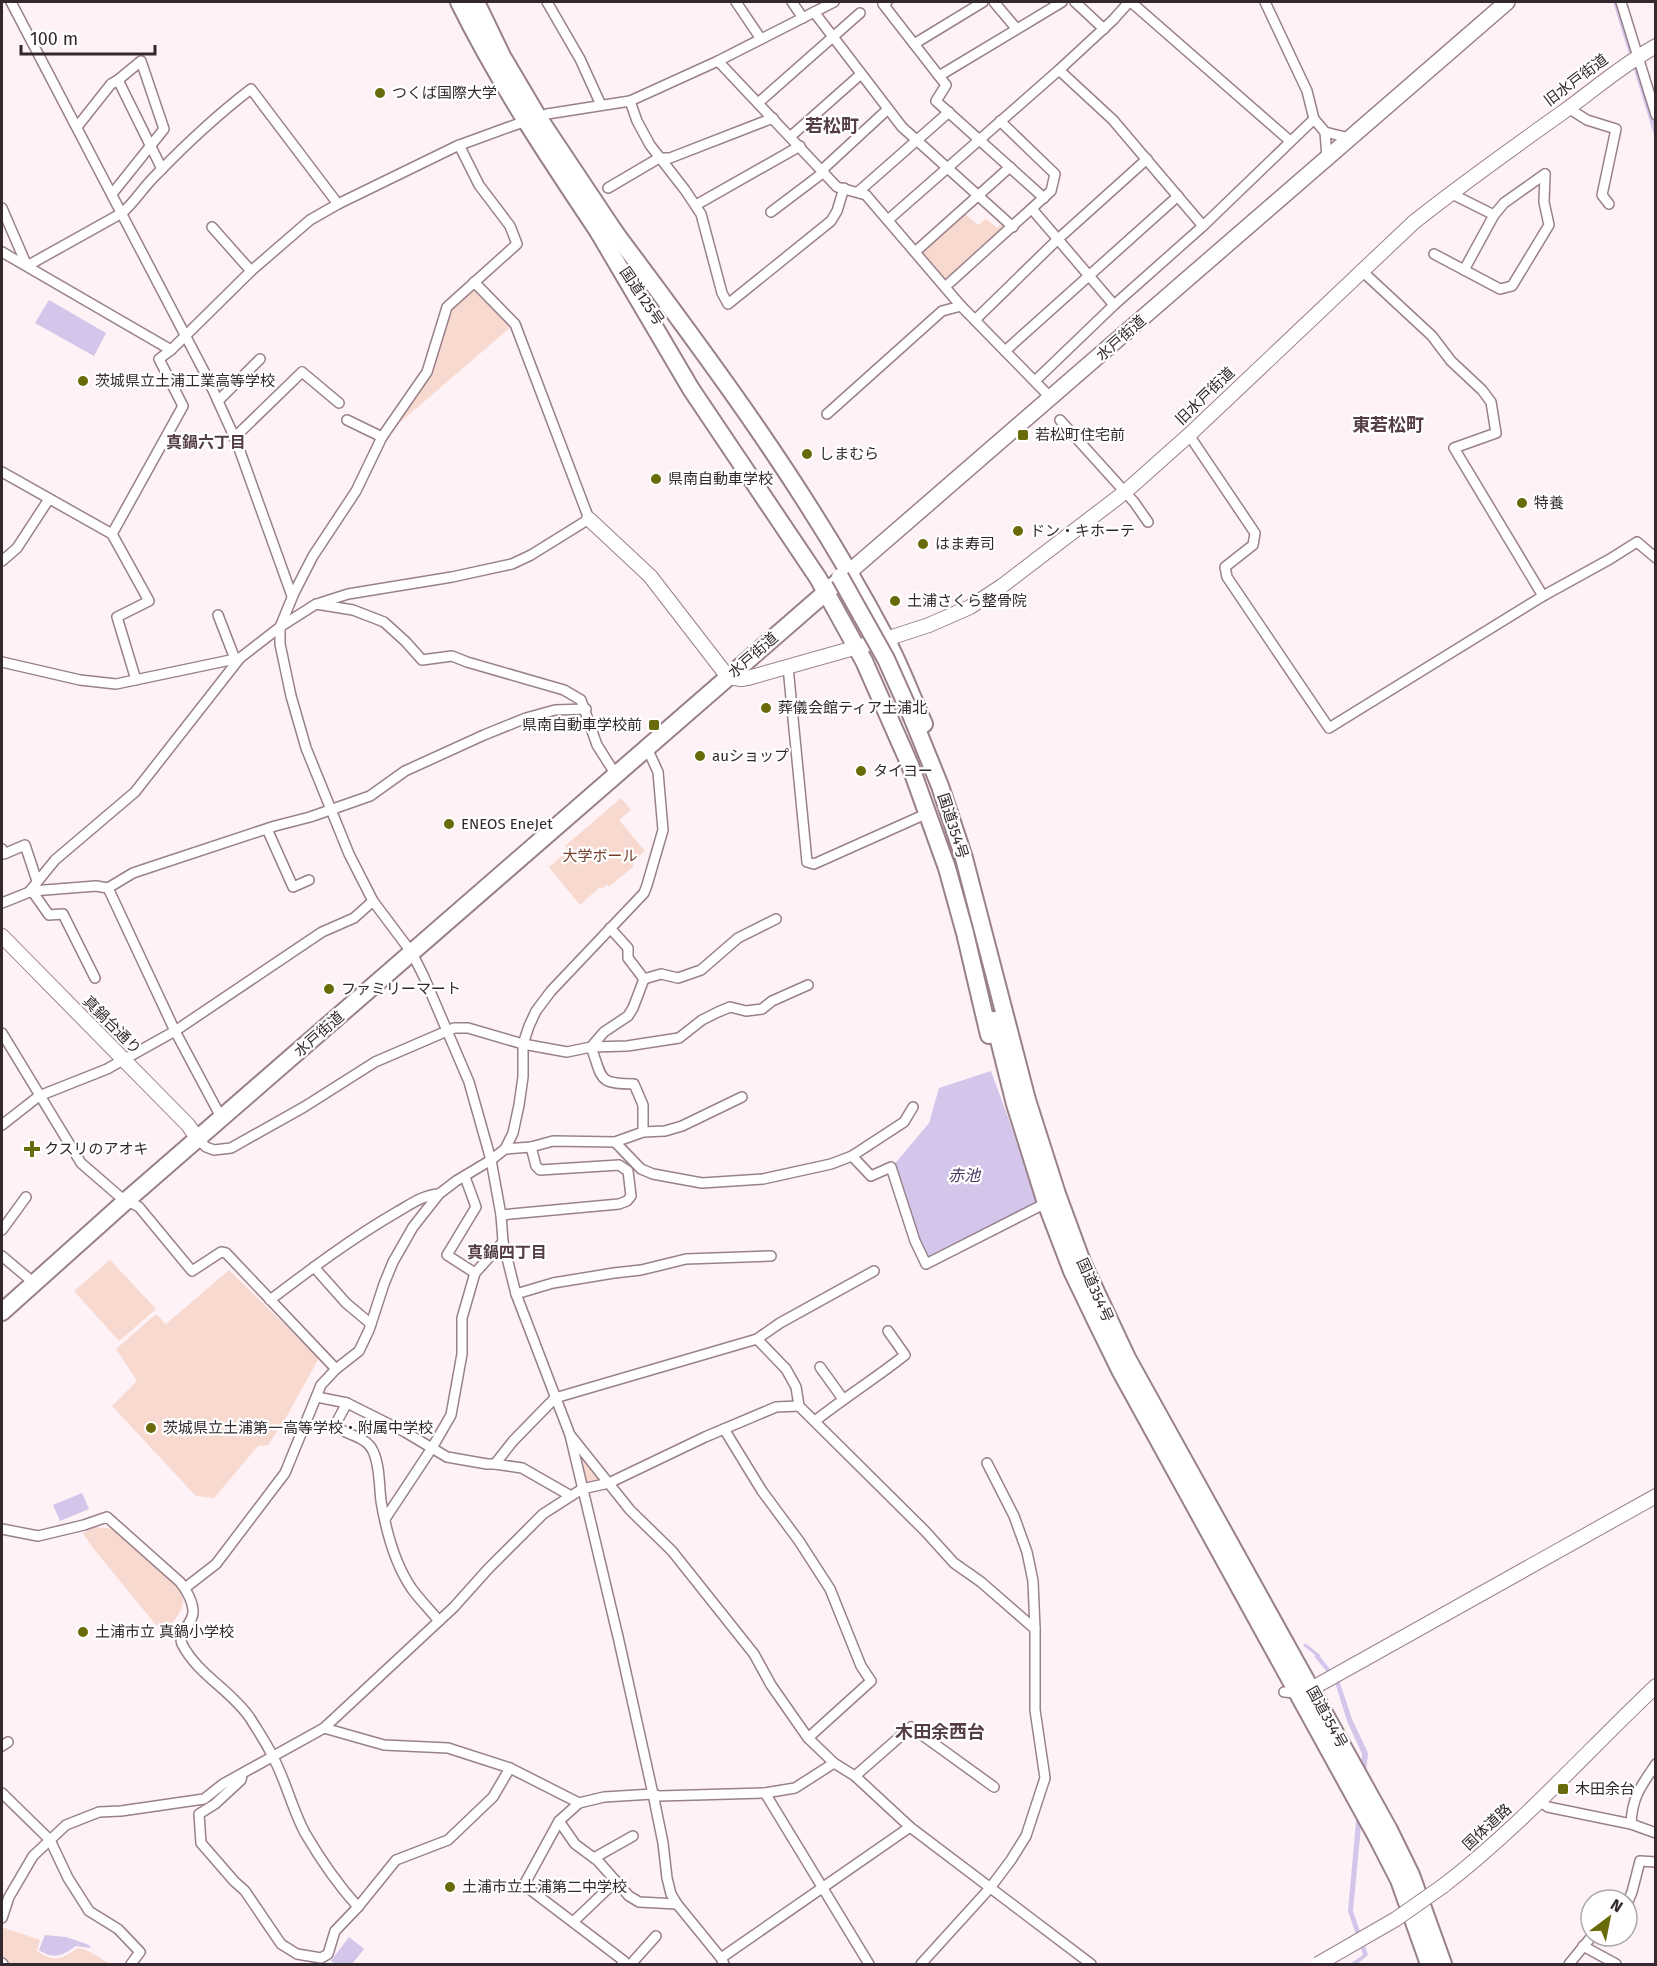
<svg xmlns="http://www.w3.org/2000/svg" width="1657" height="1966" font-family="'Fira Sans','Noto Sans JP',sans-serif">
  <rect width="100%" height="100%" fill="#fef2f7"/>
  <g fill="#f8d9cf">
    <polygon points="963,212 978,225 986,219 997,228 1001,224 1010,226 946,285 918,252"/>
    <polygon points="474,285 512,326 384,436 430,374 450,308"/>
    <polygon points="621,798 631,810 619,820 645,851 632,862 634,866 609,887 607,884 602,889 600,887 580,905 549,867 568,851 565,846"/>
    <polygon points="110,1260 156,1309 119,1341 74,1291"/>
    <polygon points="229,1270 319,1358 284,1421 268,1445 258,1446 214,1498 196,1496 112,1406 137,1381 116,1349 156,1314 166,1324"/>
    <polygon points="573,1441 605,1482 584,1487"/>
    <path d="M 95,1527 C 101,1528 109,1527 114,1530 C 128,1536 182,1585 183,1599 C 184,1611 172,1623 165,1632 L 156,1625 L 93,1548 L 83,1533 Z"/>
    <path d="M 2,1927 L 40,1940 L 37,1951 C 55,1963 61,1959 78,1948 C 93,1951 98,1958 111,1964 L 6,1964 L 2,1957 Z"/>
  </g>
  <g fill="#d4c5eb">
    <polygon points="1613,2 1618,2 1655,120 1655,138"/>
    <polygon points="49,300 106,333 94,356 35,323"/>
    <polygon points="991,1071 1009,1120 1037,1205 926,1262 893,1166 929,1123 939,1088"/>
    <polygon points="82,1493 89,1509 60,1521 53,1505"/>
    <polygon points="1317,1653 1339,1680 1352,1719 1368,1753 1353,1911 1368,1955 1357,1964 1350,1964 1363,1955 1348,1911 1362,1754 1347,1721 1335,1682 1314,1656"/>
    <path d="M 45,1935 L 66,1937 L 89,1945 L 91,1948 L 76,1946 C 61,1956 55,1960 39,1950 Z"/>
    <polygon points="349,1937 364,1949 352,1964 335,1964 331,1961"/>
  </g>
  <g fill="none" stroke-linecap="round" stroke-linejoin="round">
    <polyline stroke="#d4c5eb" stroke-width="3" points="1305,1645 1319,1656"/>
    <defs>
      <g id="street">
        <polyline points="11,2 207,377 237,443 292,596"/>
        <polyline points="547,2 580,59 601,105"/>
        <polyline points="736,2 761,39"/>
        <polyline points="792,2 803,18"/>
        <polyline points="887,2 883,4 946,85 936,101 1044,198"/>
        <polyline points="994,2 1016,28"/>
        <polyline points="1075,2 1104,29"/>
        <polyline points="1131,2 1290,141"/>
        <polyline points="1265,2 1307,91 1314,119 1325,132 1349,138"/>
        <polyline points="1621,2 1656,115"/>
        <polyline points="814,12 902,127 1013,227"/>
        <polyline points="914,44 983,2"/>
        <polyline points="718,61 837,187 866,195 961,306 1051,398"/>
        <polyline points="1059,70 1113,120 1203,226"/>
        <polyline points="939,76 1062,2"/>
        <polyline points="630,101 637,121 650,145 685,190 701,214 722,293 728,304 831,221 837,211 844,188"/>
        <polyline points="758,103 860,13"/>
        <polyline points="1568,108 1587,120 1616,129 1602,195 1609,204"/>
        <polyline points="77,127 111,84 118,80 162,169"/>
        <polyline points="1325,132 1327,157"/>
        <polyline points="791,136 861,74"/>
        <polyline points="459,145 479,185 510,226 517,244 447,307 427,372 382,437 356,491 313,556 294,593 280,627 280,644 291,696 306,748 349,854 373,901 412,953 424,977 469,1082 491,1160 501,1215 503,1242 516,1294 570,1435 619,1641 653,1794 663,1843 667,1878 671,1894 677,1904 721,1958 724,1964"/>
        <polyline points="822,170 888,109"/>
        <polyline points="608,188 659,158 670,158 773,118"/>
        <polyline points="858,192 949,112"/>
        <polyline points="1450,193 1494,215"/>
        <polyline points="112,194 164,129 141,61 118,80"/>
        <polyline points="696,205 800,146"/>
        <path d="M 2,208 L 27,266 L 122,213 C 135,202 144,186 157,174 C 187,143 217,115 251,89 L 338,204 L 457,146 L 509,127 L 547,114 L 630,101 L 718,61 L 834,2"/>
        <polyline points="1032,209 1114,305"/>
        <polyline points="771,212 824,172"/>
        <polyline points="888,220 1059,70 1113,20 1129,2"/>
        <polyline points="212,227 251,271"/>
        <polyline points="2,252 171,350 159,359 183,406 112,534"/>
        <polyline points="915,252 1010,167"/>
        <polyline points="1434,254 1500,289 1512,286 1549,225 1544,202 1545,174"/>
        <polyline points="1464,270 1494,215 1504,203 1545,174"/>
        <polyline points="1362,271 1432,336 1451,361 1482,390 1491,402 1496,433 1454,448 1543,596"/>
        <polyline points="945,287 1051,191 1055,174 1000,121"/>
        <polyline points="975,320 1058,239 1147,159"/>
        <polyline points="171,350 251,271 310,220 338,204"/>
        <polyline points="1005,351 1178,196"/>
        <polyline points="1035,381 1114,305 1203,226 1314,119"/>
        <polyline points="218,401 260,359"/>
        <polyline points="827,414 942,311 961,306"/>
        <polyline points="347,420 382,437"/>
        <polyline points="1060,420 1134,502 1148,522"/>
        <polyline points="1189,435 1255,533 1253,545 1225,567 1227,577 1329,728 1543,596 1610,559 1637,542 1656,558"/>
        <polyline points="234,438 302,372 339,403"/>
        <polyline points="2,472 112,534 149,601 117,617 136,680"/>
        <polyline points="2,561 17,548 49,499"/>
        <polyline points="320,603 348,594 452,577 512,564 531,555 589,519 515,324 474,282"/>
        <polyline points="218,615 235,659"/>
        <polyline points="2,662 80,680 116,684 240,658 280,627 316,604 353,610 384,622 406,642 422,660 452,656 467,662 564,690 581,700 597,745 616,775"/>
        <polyline points="788,667 807,862 814,864 928,813"/>
        <polyline points="267,829 293,887 309,880"/>
        <polyline points="2,849 4,854 25,845 37,881"/>
        <polyline points="108,888 175,1031 222,1119"/>
        <polyline points="32,891 49,915 63,914 95,978"/>
        <polyline points="29,892 55,860 135,792 240,658"/>
        <polyline points="2,903 32,891 96,886 108,888 133,873 160,864 275,826 310,817 370,796 405,771 484,735 526,718 555,710 586,709"/>
        <path d="M 610,928 L 628,948 L 628,958 L 644,979 L 633,1008 L 628,1016 L 604,1032 L 591,1047 C 603,1079 597,1084 634,1084 L 643,1105 L 643,1132"/>
        <polyline points="644,979 661,974 678,978 701,970 738,938 776,919"/>
        <polyline points="2,1033 81,1163 119,1196 139,1207 192,1271 221,1252 226,1253 336,1369"/>
        <polyline points="2,1125 39,1096 107,1069 175,1031 322,932 354,918 373,901"/>
        <polyline points="198,1139 206,1147 214,1150 231,1148 304,1107 375,1062 454,1028 468,1028 523,1044 567,1052 591,1047 627,1046 679,1038 702,1020 718,1012 730,1007 746,1011 762,1009 772,1001 808,985"/>
        <polyline points="615,1142 643,1132 665,1131 682,1126 742,1097"/>
        <polyline points="505,1149 531,1147 553,1141 615,1142 641,1169 653,1174 702,1183 763,1179 831,1164 852,1156 904,1122 913,1107"/>
        <polyline points="852,1156 871,1176 891,1167 915,1241 926,1264 1046,1203"/>
        <polyline points="465,1177 476,1207 447,1255 475,1273"/>
        <polyline points="501,1215 619,1204 627,1201 631,1196 628,1171 619,1165 540,1170 536,1166 531,1147"/>
        <polyline points="2,1230 26,1197"/>
        <polyline points="2,1256 34,1283"/>
        <polyline points="314,1267 346,1303 371,1324"/>
        <polyline points="516,1294 553,1283 614,1273 641,1270 686,1259 771,1256"/>
        <path d="M 270,1300 C 311,1269 352,1238 397,1212 C 411,1204 423,1195 439,1194"/>
        <polyline points="757,1339 786,1369 796,1387 799,1406 925,1531 954,1563 981,1582 1035,1629"/>
        <polyline points="820,1367 843,1399"/>
        <polyline points="317,1397 347,1403 405,1432 447,1457 487,1464 495,1464 522,1468 571,1496"/>
        <path d="M 347,1403 L 335,1425 C 345,1436 366,1435 373,1451 C 380,1466 379,1485 381,1501 C 386,1531 394,1563 412,1589 C 420,1600 430,1610 439,1621"/>
        <path d="M 815,1421 C 844,1398 876,1378 905,1355 L 888,1331"/>
        <polyline points="724,1429 762,1491 799,1541 830,1589 861,1666 871,1681 808,1738"/>
        <polyline points="571,1436 630,1510 672,1551 754,1654 771,1685 808,1738 834,1763 855,1776 910,1827 1091,1964"/>
        <polyline points="495,1464 513,1441 555,1398 757,1339 780,1323 874,1271"/>
        <polyline points="385,1519 432,1448 451,1415 462,1354 462,1318 475,1273 503,1242"/>
        <path d="M 2,1529 L 38,1536 L 84,1525 L 107,1517 L 180,1582 C 186,1589 193,1602 193,1611 C 194,1623 177,1633 182,1644 C 198,1675 231,1690 250,1718 C 258,1731 267,1744 273,1757 C 286,1781 292,1809 305,1833 C 319,1857 340,1887 358,1907"/>
        <polyline points="185,1588 216,1564 285,1473 321,1385 336,1369 359,1351 369,1330 384,1284 393,1262 413,1227 439,1194 456,1181 491,1160 505,1149 513,1133 519,1105 523,1077 523,1044 529,1026 536,1011 551,991 644,893 647,885 663,830 658,772 647,748"/>
        <polyline points="1284,1692 1296,1693"/>
        <polyline points="324,1728 384,1745 448,1748 510,1768 579,1803 604,1797 653,1794 659,1796 765,1793 795,1788 834,1763"/>
        <polyline points="2,1746 8,1742"/>
        <polyline points="242,1775 241,1780 215,1804 199,1814 201,1843 234,1881 245,1891 281,1944 297,1954 321,1958 328,1954 335,1931 358,1907 396,1860 448,1840 493,1797 510,1768"/>
        <polyline points="855,1776 911,1727 994,1787"/>
        <polyline points="2,1793 50,1840 68,1878 89,1911 118,1929 140,1952 131,1964"/>
        <polyline points="765,1793 869,1964"/>
        <polyline points="1539,1801 1548,1807 1631,1824 1656,1833"/>
        <polyline points="579,1803 559,1821 524,1885 624,1961 622,1964"/>
        <polyline points="559,1821 575,1844 598,1861 629,1896 639,1902 677,1904"/>
        <path d="M 1631,1824 C 1632,1797 1641,1786 1656,1764"/>
        <polyline points="594,1858 633,1836"/>
        <polyline points="1627,1904 1632,1892 1640,1861 1656,1862"/>
        <polyline points="2,1918 9,1897 33,1856 66,1825 99,1812 121,1811 204,1799 223,1784 324,1728 454,1607 488,1569 543,1514 571,1496 582,1489 609,1483 705,1437 776,1407 799,1406"/>
        <polyline points="573,1922 616,1881"/>
        <polyline points="1583,1946 1616,1964"/>
        <polyline points="721,1958 910,1827"/>
        <polyline points="2,1963 3,1964"/>
        <polyline points="631,1964 656,1936"/>
        <polyline points="921,1964 990,1888 1011,1860 1026,1836 1045,1778 1035,1710 1035,1629 1033,1581 1027,1552 1014,1516 987,1463"/>
        <polyline points="1569,1964 1592,1936"/>
      </g>
      <g id="secondary">
        <path d="M 589,519 L 650,576 L 728,677 L 741,679 L 748,678 L 886,639 L 929,625 L 970,607 L 1002,586 L 1125,492 L 1189,435 L 1414,222 C 1463,183 1514,147 1566,110 C 1596,88 1622,65 1656,46"/>
        <polyline points="2,936 188,1125 198,1139"/>
        <polyline points="1303,1691 1311,1689 1656,1496"/>
        <path d="M 1443,1886 C 1520,1827 1585,1753 1656,1686"/>
      </g>
      <polyline id="primary" points="848,573 1507,2"/>
      <g id="highway">
        <path d="M 459,2 C 499,83 549,158 600,234"/>
        <polyline points="476,2 502,56 538,117 616,234"/>
        <polyline points="595,226 691,389 818,578 864,661 910,765 947,868 965,933 989,1035"/>
        <path d="M 610,226 C 709,358 808,491 885,637 C 900,665 911,695 924,724"/>
        <polyline points="912,717 940,786 964,858 1027,1100 1057,1194 1082,1262 1127,1358 1389,1830 1411,1875 1443,1964"/>
        <polyline points="994,1020 1015,1104 1046,1203 1072,1271 1096,1321 1121,1372 1379,1841 1399,1880 1429,1964"/>
        <polyline points="2,1312 127,1200 848,573"/>
      </g>
    </defs>
    <use href="#street" stroke="#9a808b" stroke-width="12"/>
    <use href="#secondary" stroke="#9a808b" stroke-width="16"/>
    <use href="#primary" stroke="#9a808b" stroke-width="18"/>
    <use href="#highway" stroke="#9a808b" stroke-width="20"/>
    <use href="#street" stroke="#fff" stroke-width="9"/>
    <use href="#secondary" stroke="#fff" stroke-width="14"/>
    <use href="#primary" stroke="#fff" stroke-width="15"/>
    <use href="#highway" stroke="#fff" stroke-width="16"/>
    <defs>
      <polyline id="secondary-bridge" points="1318,1964 1396,1919 1443,1886"/>
      <polyline id="highway-bridge" points="840,577 886,659 912,717"/>
    </defs>
    <use href="#secondary-bridge" stroke="#9a808b" stroke-width="16" stroke-linecap="butt"/>
    <use href="#highway-bridge" stroke="#9a808b" stroke-width="20" stroke-linecap="butt"/>
    <use href="#secondary-bridge" stroke="#fff" stroke-width="14"/>
    <use href="#highway-bridge" stroke="#fff" stroke-width="16"/>
  </g>
  <g fill="#696a09" stroke="#fff" stroke-width="2">
    <circle cx="380" cy="93" r="6"/>
    <circle cx="83" cy="381" r="6"/>
    <rect x="1017" y="429" width="12" height="12" rx="3"/>
    <circle cx="807" cy="454" r="6"/>
    <circle cx="656" cy="479" r="6"/>
    <circle cx="1522" cy="503" r="6"/>
    <circle cx="1018" cy="531" r="6"/>
    <circle cx="923" cy="544" r="6"/>
    <circle cx="895" cy="601" r="6"/>
    <circle cx="766" cy="708" r="6"/>
    <rect x="648" y="719" width="12" height="12" rx="3"/>
    <circle cx="700" cy="756" r="6"/>
    <circle cx="861" cy="771" r="6"/>
    <circle cx="449" cy="824" r="6"/>
    <circle cx="329" cy="989" r="6"/>
    <path d="M29 1140h6v6h6v6h-6v6h-6v-6h-6v-6h6z"/>
    <circle cx="151" cy="1428" r="6"/>
    <circle cx="83" cy="1632" r="6"/>
    <rect x="1557" y="1783" width="12" height="12" rx="3"/>
    <circle cx="450" cy="1887" r="6"/>
  </g>
  <g text-anchor="middle" dominant-baseline="central" stroke-width="4.5" stroke-linejoin="round" paint-order="stroke">
    <g font-size="15" fill="#33282d" stroke="#fff">
      <text transform="translate(1576 80) rotate(-37)">旧水戸街道</text>
      <text transform="translate(642 296) rotate(56)">国道125号</text>
      <text transform="translate(1121 338) rotate(-41)">水戸街道</text>
      <text transform="translate(1205 396) rotate(-44)">旧水戸街道</text>
      <text transform="translate(753 655) rotate(-41)">水戸街道</text>
      <text transform="translate(953 826) rotate(72)">国道354号</text>
      <text transform="translate(112 1025) rotate(45)">真鍋台通り</text>
      <text transform="translate(319 1034) rotate(-41)">水戸街道</text>
      <text transform="translate(1095 1290) rotate(66)">国道354号</text>
      <text transform="translate(1327 1717) rotate(61)">国道354号</text>
      <text transform="translate(1487 1827) rotate(-43)">国体道路</text>
    </g>
    <g font-size="15" fill="#33282d" stroke="#fff" text-anchor="start">
      <text x="392" y="93">つくば国際大学</text>
      <text x="95" y="381">茨城県立土浦工業高等学校</text>
      <text x="1035" y="435">若松町住宅前</text>
      <text x="819" y="454">しまむら</text>
      <text x="668" y="479">県南自動車学校</text>
      <text x="1534" y="503">特養</text>
      <text x="1030" y="531">ドン・キホーテ</text>
      <text x="935" y="544">はま寿司</text>
      <text x="907" y="601">土浦さくら整骨院</text>
      <text x="778" y="708">葬儀会館ティア土浦北</text>
      <text x="642" y="725" text-anchor="end">県南自動車学校前</text>
      <text x="712" y="756">auショップ</text>
      <text x="873" y="771">タイヨー</text>
      <text x="461" y="824">ENEOS EneJet</text>
      <text x="341" y="989">ファミリーマート</text>
      <text x="44" y="1149">クスリのアオキ</text>
      <text x="163" y="1428">茨城県立土浦第一高等学校・附属中学校</text>
      <text x="95" y="1632">土浦市立 真鍋小学校</text>
      <text x="1575" y="1789">木田余台</text>
      <text x="462" y="1887">土浦市立土浦第二中学校</text>
    </g>
    <g font-size="15" fill="#763e2b" stroke="#fff">
      <text x="600" y="856">大学ボール</text>
    </g>
    <g font-size="16" font-weight="bold" fill="#543d47" stroke="#fff">
      <text x="206" y="442">真鍋六丁目</text>
      <text x="507" y="1252">真鍋四丁目</text>
    </g>
    <g font-size="16" font-style="italic" fill="#4c3667" stroke="#fff">
      <text x="964" y="1175">赤池</text>
    </g>
    <g font-size="18" font-weight="bold" fill="#543d47" stroke="#fff">
      <text x="832" y="126">若松町</text>
      <text x="1388" y="425">東若松町</text>
      <text x="940" y="1732">木田余西台</text>
    </g>
  </g>
  <rect width="1657" height="1966" fill="none" stroke="#33282d" stroke-width="6"/>
  <g transform="translate(1609 1918) rotate(32)"><circle r="28" fill="#ffffff" stroke="#ada9ab" stroke-width="1.5"/>
  <path d="M0-4.5L10 22L0 15L-10 22Z" fill="#696a09"/>
  <text y="-9" font-size="16" font-weight="bold" text-anchor="middle" fill="#33282d">N</text>
  </g>
  <path d="M21 45v9h134v-9" fill="none" stroke="#33282d" stroke-width="3"/>
  <text x="30" y="45" font-size="18" fill="#33282d" stroke="#ffffff" stroke-width="4.5" paint-order="stroke">100 m</text>
</svg>
